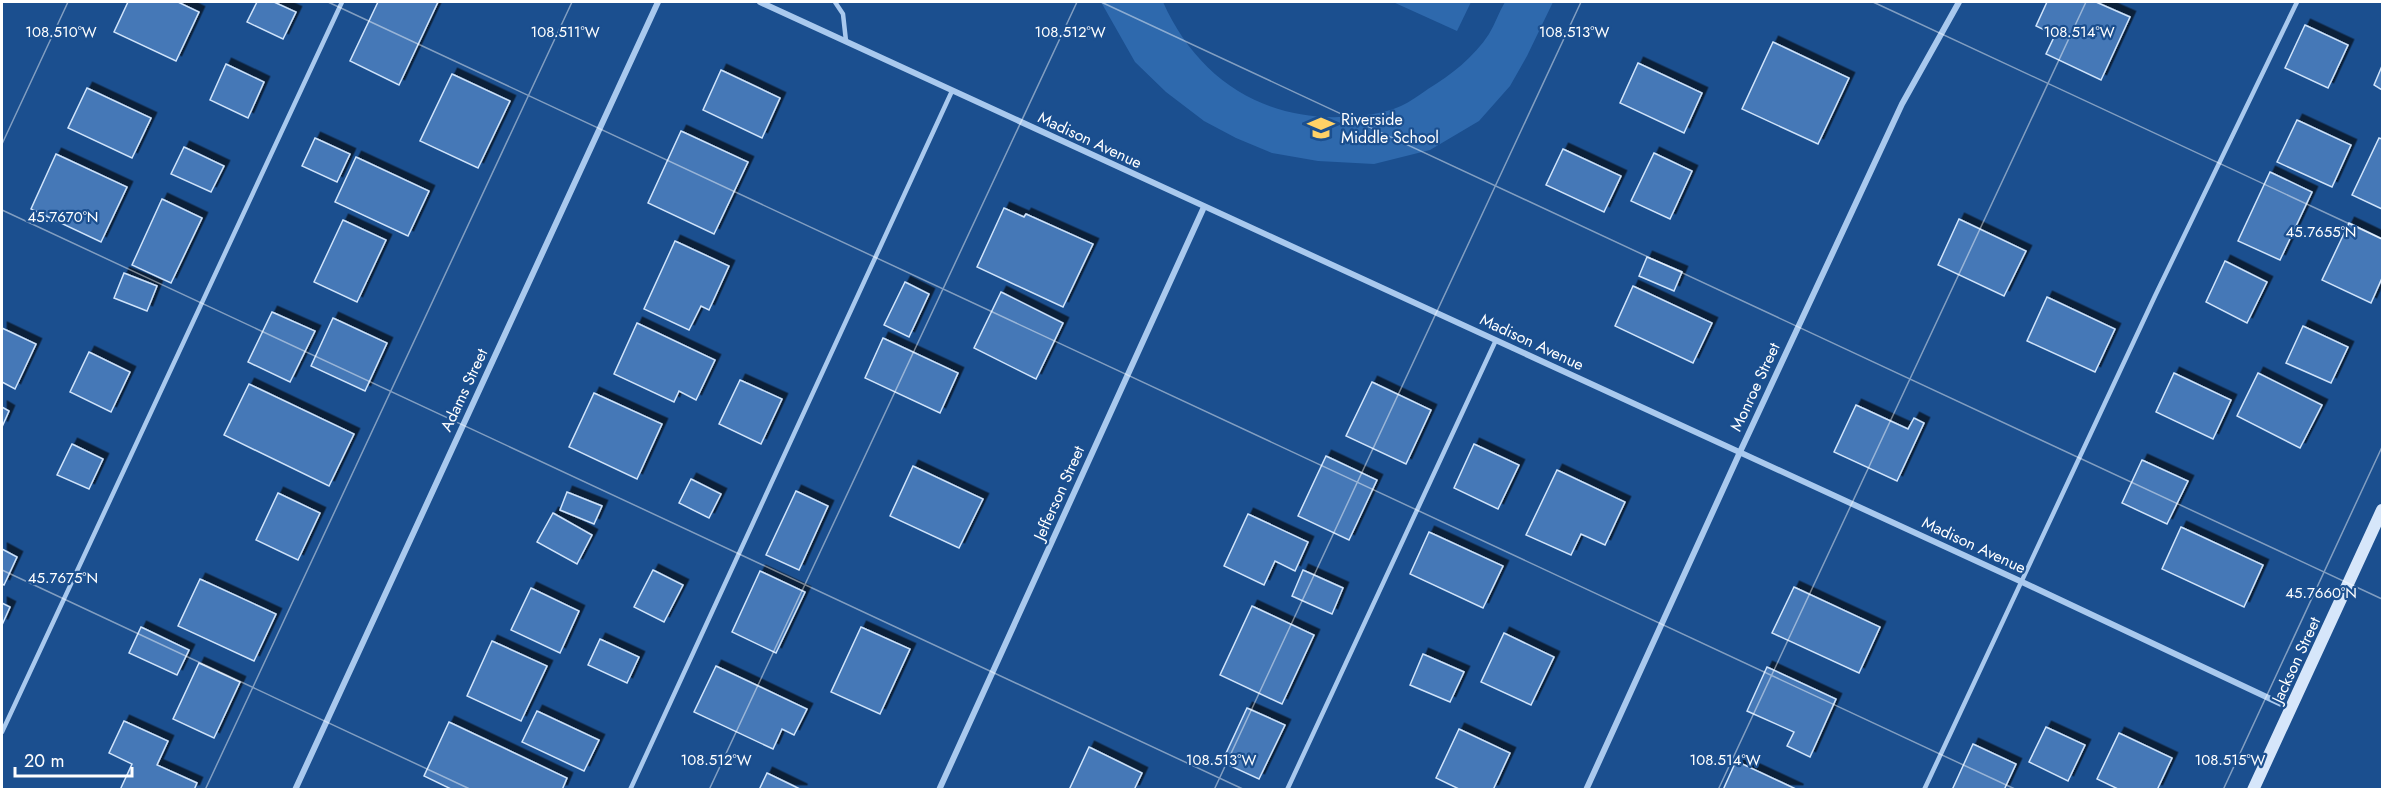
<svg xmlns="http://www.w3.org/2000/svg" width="2384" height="791" font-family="Jost,sans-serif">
  <defs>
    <filter id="shadow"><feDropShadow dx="5.5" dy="-5.5" stdDeviation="0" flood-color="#0009"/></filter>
  </defs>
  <rect width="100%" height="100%" fill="#1b4f8f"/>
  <g fill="#2e69ad">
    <path d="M 1101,2 L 1163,2 C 1196,76 1260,120 1342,117 C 1362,116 1383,114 1401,106 C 1410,102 1419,95 1428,89 C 1451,75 1474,57 1489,34 C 1495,24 1499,12 1505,2 L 1553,2 L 1527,56 L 1510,86 L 1479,121 L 1430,150 L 1374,164 L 1318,161 L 1272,153 L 1236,138 L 1204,121 L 1166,92 L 1135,62 Z"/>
    <polygon points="1393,2 1471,2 1457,31"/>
  </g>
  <g fill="#4478b7" stroke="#cfe3fa" stroke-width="1.5" filter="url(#shadow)">
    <polygon points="128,2 178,2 199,12 176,61 114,32"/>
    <polygon points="257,2 274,2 296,12 283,39 247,22"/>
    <polygon points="378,2 438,2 399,85 350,61"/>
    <polygon points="2047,2 2096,2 2130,17 2101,80 2046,54 2055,35 2036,26"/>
    <polygon points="2305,25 2348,45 2328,88 2285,68"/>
    <polygon points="1773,42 1849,78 1818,144 1742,109"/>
    <polygon points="1638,63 1702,93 1684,133 1620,103"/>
    <polygon points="226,64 264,82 248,118 210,100"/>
    <polygon points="2382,66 2382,90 2374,85"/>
    <polygon points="721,70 780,98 762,138 703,110"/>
    <polygon points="452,74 510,101 478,168 420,141"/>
    <polygon points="87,88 151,118 132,158 68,128"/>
    <polygon points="2297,120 2351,145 2332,187 2277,162"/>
    <polygon points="681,131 748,162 714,234 648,203"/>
    <polygon points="315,138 350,154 337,182 302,166"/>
    <polygon points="2379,138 2382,139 2382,209 2352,195"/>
    <polygon points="184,147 224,166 211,192 171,174"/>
    <polygon points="1563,149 1621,176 1604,212 1546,185"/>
    <polygon points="1654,153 1692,171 1670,219 1631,201"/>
    <polygon points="56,154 127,187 101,242 31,209"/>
    <polygon points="356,157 429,191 408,236 335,202"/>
    <polygon points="2270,172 2312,192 2280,260 2238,241"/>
    <polygon points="162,199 202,218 171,283 132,265"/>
    <polygon points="1004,208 1024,217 1026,214 1093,244 1063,307 977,267"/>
    <polygon points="1959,219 2026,251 2004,296 1938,265"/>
    <polygon points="343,220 386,240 357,302 314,282"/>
    <polygon points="2349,223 2382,239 2382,278 2371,303 2322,280"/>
    <polygon points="675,241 729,266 709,310 701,306 689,330 644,309"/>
    <polygon points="1647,257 1682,272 1674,291 1639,276"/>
    <polygon points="2225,261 2267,282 2247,323 2206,302"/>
    <polygon points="124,273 157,286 147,311 114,298"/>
    <polygon points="905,282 929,294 909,337 884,325"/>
    <polygon points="1633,286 1712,323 1693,363 1615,326"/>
    <polygon points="1001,292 1063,323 1036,379 974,348"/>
    <polygon points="2047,297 2115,329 2095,372 2027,341"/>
    <polygon points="272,312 315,331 290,382 248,362"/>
    <polygon points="333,318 387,343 365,391 311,366"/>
    <polygon points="637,323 715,360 696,400 679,391 674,402 614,374"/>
    <polygon points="2303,326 2348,347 2331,383 2286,363"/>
    <polygon points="2,328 36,344 15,389 2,382"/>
    <polygon points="883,338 958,373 940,413 865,378"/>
    <polygon points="89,352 130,372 111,412 70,392"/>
    <polygon points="2174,373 2231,400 2213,439 2156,412"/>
    <polygon points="2258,373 2322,405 2300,448 2237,416"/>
    <polygon points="740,380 782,399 761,444 719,424"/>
    <polygon points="1372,382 1431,410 1406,464 1346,436"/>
    <polygon points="249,384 354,434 329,486 224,435"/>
    <polygon points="594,393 662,424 637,479 569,447"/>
    <polygon points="1856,405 1908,429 1914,418 1924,423 1897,481 1834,452"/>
    <polygon points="2,407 9,411 2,427"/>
    <polygon points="72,444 103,459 89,489 57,475"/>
    <polygon points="1474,444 1519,465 1498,509 1454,488"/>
    <polygon points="1326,456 1377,480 1349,540 1298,516"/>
    <polygon points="2142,460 2188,481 2167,524 2122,503"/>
    <polygon points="913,466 983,499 959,548 890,516"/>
    <polygon points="1557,470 1625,502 1605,545 1581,534 1571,555 1526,535"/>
    <polygon points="691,479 721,494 709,518 679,503"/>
    <polygon points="796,491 828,506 799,570 766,555"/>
    <polygon points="567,492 602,506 594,524 560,510"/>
    <polygon points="278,493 320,513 298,560 256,540"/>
    <polygon points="553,513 592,535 577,564 537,542"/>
    <polygon points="1248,514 1308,542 1295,571 1275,561 1264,585 1224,566"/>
    <polygon points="2181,527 2263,565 2244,607 2162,569"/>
    <polygon points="1429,532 1503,566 1483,608 1410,574"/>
    <polygon points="2,549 17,557 4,585 2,584"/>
    <polygon points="653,570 683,585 664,622 634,607"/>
    <polygon points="1303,570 1343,588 1332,614 1292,596"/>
    <polygon points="760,571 805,592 776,653 732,632"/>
    <polygon points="200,579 276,614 254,661 178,626"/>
    <polygon points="1794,587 1880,627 1859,673 1772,633"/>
    <polygon points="531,588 579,611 560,653 511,630"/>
    <polygon points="2,603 10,607 2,625"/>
    <polygon points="1252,606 1314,635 1282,704 1220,675"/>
    <polygon points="141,627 189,650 177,675 129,653"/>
    <polygon points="861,627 910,649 880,714 831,692"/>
    <polygon points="1504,633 1554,657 1531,705 1481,682"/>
    <polygon points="600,639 639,657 627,683 588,665"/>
    <polygon points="492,641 547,666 521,721 467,696"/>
    <polygon points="1423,654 1464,672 1450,702 1410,685"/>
    <polygon points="199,663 240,682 214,738 173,719"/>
    <polygon points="716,666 807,709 794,735 782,729 773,749 694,712"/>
    <polygon points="1767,667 1836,699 1810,757 1787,746 1794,732 1747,711"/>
    <polygon points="1247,708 1285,725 1259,779 1222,762"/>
    <polygon points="537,711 599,740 584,771 522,742"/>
    <polygon points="124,721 168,741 157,765 197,783 194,790 120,790 132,764 109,753"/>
    <polygon points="449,722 567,778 562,790 453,790 424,776"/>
    <polygon points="2046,727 2085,745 2068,781 2029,762"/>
    <polygon points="1459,729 1510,753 1493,790 1461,790 1436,778"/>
    <polygon points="2119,733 2172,758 2157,790 2120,790 2097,779"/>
    <polygon points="1973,744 2016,764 2004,790 1952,790"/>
    <polygon points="1089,747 1142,773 1134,790 1069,790"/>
    <polygon points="1736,761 1798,790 1723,790"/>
    <polygon points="767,773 802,790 759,790"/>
  </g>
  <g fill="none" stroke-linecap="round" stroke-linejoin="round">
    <g stroke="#a9c9ee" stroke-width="4.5">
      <polyline points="835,2 843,14 846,41"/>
      <polyline points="2,732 342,2"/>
      <polyline points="630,790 952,91"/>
      <polyline points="1287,790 1496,340"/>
      <polyline points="1924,790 2155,296 2297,2"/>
    </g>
    <g stroke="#a9c9ee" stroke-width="6">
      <polyline points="760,2 2020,581 2292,709"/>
      <polyline points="295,790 658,2"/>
      <polyline points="939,790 1204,207"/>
      <polyline points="1586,790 1740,452 1902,104 1959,2"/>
    </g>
    <polyline stroke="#d6e6fa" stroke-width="12" points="2253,790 2382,510"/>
  </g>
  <path fill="none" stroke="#fff" stroke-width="1.5" stroke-opacity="0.45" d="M 328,2 L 2017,790M 1101,2 L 2382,599M 1873,2 L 2382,239M 2,144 L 68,2M 2,210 L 1245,790M 2,570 L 472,790M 205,790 L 572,2M 709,790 L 1077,2M 1214,790 L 1581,2M 1718,790 L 2086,2M 2223,790 L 2382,447"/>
  <defs>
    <symbol id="school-bare" viewBox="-9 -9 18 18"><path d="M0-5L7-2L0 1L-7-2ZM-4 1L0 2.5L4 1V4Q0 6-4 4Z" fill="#ffd166" stroke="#1b4f8f" stroke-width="2.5" paint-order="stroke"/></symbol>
  </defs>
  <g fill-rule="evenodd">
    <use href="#school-bare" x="1302" y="109" width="38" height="38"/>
  </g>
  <g text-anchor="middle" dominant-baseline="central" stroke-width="4.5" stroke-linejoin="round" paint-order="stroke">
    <g font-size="16" fill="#fff" stroke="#1b4f8f" text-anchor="start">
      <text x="1341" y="119">Riverside<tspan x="1341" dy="18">Middle School</tspan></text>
    </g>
    <g font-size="16" fill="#fff" stroke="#1b4f8f">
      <text transform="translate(1090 140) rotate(25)">Madison Avenue</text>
      <text transform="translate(1532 342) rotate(25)">Madison Avenue</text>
      <text transform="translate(1755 387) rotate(-65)">Monroe Street</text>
      <text transform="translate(464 390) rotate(-65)">Adams Street</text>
      <text transform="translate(1059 493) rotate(-66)">Jefferson Street</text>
      <text transform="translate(1974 545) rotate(25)">Madison Avenue</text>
      <text transform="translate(2296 660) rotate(-65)">Jackson Street</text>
    </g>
  </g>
  <g font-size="15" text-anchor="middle" fill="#fff" stroke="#1b4f8f" stroke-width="4.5" stroke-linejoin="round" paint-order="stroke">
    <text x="61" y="37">108.510°W</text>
    <text x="565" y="37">108.511°W</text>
    <text x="1070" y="37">108.512°W</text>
    <text x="1574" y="37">108.513°W</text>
    <text x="2079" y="37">108.514°W</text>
    <text x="63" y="222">45.7670°N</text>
    <text x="2321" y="237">45.7655°N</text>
    <text x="63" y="583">45.7675°N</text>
    <text x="2321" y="598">45.7660°N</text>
    <text x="716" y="765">108.512°W</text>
    <text x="1221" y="765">108.513°W</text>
    <text x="1725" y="765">108.514°W</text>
    <text x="2230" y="765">108.515°W</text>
  </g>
  <rect width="2384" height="791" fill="none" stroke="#ffffff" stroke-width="6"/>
  <path d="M15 767v9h117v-9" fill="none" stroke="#ffffff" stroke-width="3"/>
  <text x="24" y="767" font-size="18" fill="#ffffff" stroke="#1b4f8f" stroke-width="4.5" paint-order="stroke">20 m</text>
</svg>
